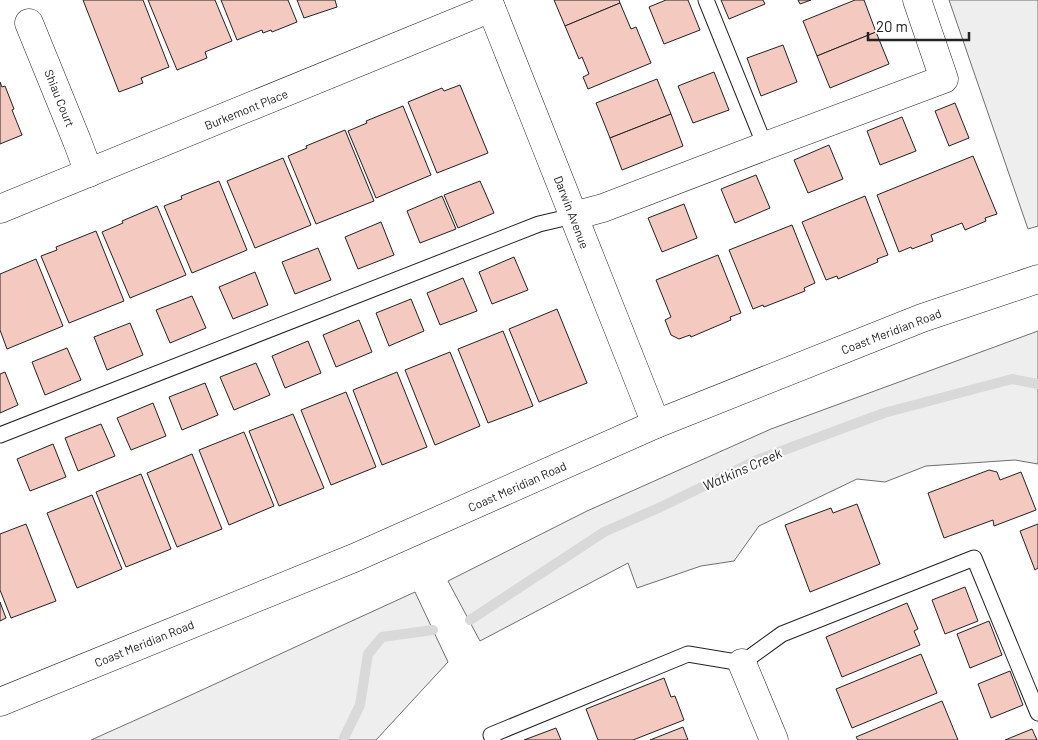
<svg xmlns="http://www.w3.org/2000/svg" width="1038" height="740" font-family="Barlow,sans-serif">
  <rect width="100%" height="100%" fill="#fff"/>
  <g fill="#eee" stroke="#6f6f6f">
    <polygon points="949,0 1038,0 1038,226 1028,229"/>
    <polygon points="1038,331 1038,464 1015,460 926,466 885,482 857,479 759,526 734,561 701,566 637,588 628,563 480,641 448,581 587,511 771,429"/>
    <path d="M 415,592 L 448,662 L 376,740 L 91,740 C 200,692 307,641 415,592 Z"/>
  </g>
  <g fill="none" stroke-linecap="round" stroke-linejoin="round">
    <g stroke="#d9d9d9" stroke-width="10">
      <polyline points="470,620 604,532 663,506 757,460 884,413 1012,379 1038,384"/>
      <polyline points="343,740 360,705 368,654 382,637 433,630"/>
    </g>
  </g>
  <g fill="#f3c9c0" stroke="#222">
    <polygon points="83,0 143,0 169,67 141,78 143,83 119,92"/>
    <polygon points="148,0 215,0 232,41 205,52 207,58 177,70"/>
    <polygon points="221,0 288,0 297,22 272,32 271,30 263,33 262,30 237,40"/>
    <polygon points="297,0 335,0 337,7 304,18"/>
    <polygon points="554,0 619,0 620,3 565,26"/>
    <polygon points="666,0 688,0 700,30 664,44 649,7"/>
    <polygon points="721,0 763,0 765,4 729,19"/>
    <polygon points="798,0 811,0 800,4"/>
    <polygon points="855,0 864,0 876,32 817,56 803,21"/>
    <polygon points="620,3 631,29 636,27 651,63 588,89 583,77 589,74 582,57 579,59 565,26"/>
    <polygon points="876,32 889,64 830,88 817,56"/>
    <polygon points="783,45 797,82 761,96 747,58"/>
    <polygon points="714,72 729,110 693,123 678,86"/>
    <polygon points="657,79 671,114 610,138 596,103"/>
    <polygon points="0,82 2,87 5,86 14,109 12,110 22,135 0,144"/>
    <polygon points="460,85 488,153 437,173 408,102 442,88 444,91"/>
    <polygon points="955,103 969,138 949,146 935,111"/>
    <polygon points="403,106 431,175 376,198 348,131 367,123 366,121"/>
    <polygon points="671,114 683,146 622,170 610,138"/>
    <polygon points="902,117 916,151 880,165 867,131"/>
    <polygon points="345,130 374,201 316,224 288,156 307,148 306,146"/>
    <polygon points="829,145 843,179 808,193 794,160"/>
    <polygon points="973,156 997,214 985,218 986,221 965,230 962,223 931,235 933,241 912,249 911,247 899,252 877,195"/>
    <polygon points="283,158 311,225 255,248 227,181"/>
    <polygon points="756,175 770,208 735,223 721,189"/>
    <polygon points="219,181 247,250 192,273 164,206 182,199 181,196"/>
    <polygon points="480,181 494,213 458,228 444,195"/>
    <polygon points="442,196 456,229 420,243 407,211"/>
    <polygon points="865,196 888,255 877,259 878,262 838,279 837,276 826,280 802,222"/>
    <polygon points="684,204 697,238 662,252 648,218"/>
    <polygon points="157,206 186,275 130,298 102,232 123,223 122,221"/>
    <polygon points="381,222 394,255 358,269 345,237"/>
    <polygon points="792,225 815,283 804,288 805,291 764,307 763,305 753,309 729,250"/>
    <polygon points="96,231 124,301 69,323 41,256 57,250 56,247"/>
    <polygon points="318,248 331,280 295,294 282,262"/>
    <polygon points="718,255 741,313 730,317 731,320 691,337 690,335 679,339 671,335 665,320 671,317 656,280"/>
    <polygon points="514,257 528,290 492,304 479,272"/>
    <polygon points="36,259 63,326 7,349 0,330 0,274"/>
    <polygon points="255,272 268,305 233,319 219,287"/>
    <polygon points="463,278 477,311 440,325 427,293"/>
    <polygon points="192,296 206,328 170,343 156,310"/>
    <polygon points="411,299 424,331 389,346 376,313"/>
    <polygon points="557,309 587,383 539,402 509,329"/>
    <polygon points="359,320 372,352 336,367 323,335"/>
    <polygon points="130,323 143,355 107,370 94,337"/>
    <polygon points="503,331 533,406 488,423 458,349"/>
    <polygon points="308,341 321,373 285,388 272,356"/>
    <polygon points="67,348 81,380 45,395 32,362"/>
    <polygon points="450,352 480,426 435,445 405,370"/>
    <polygon points="256,363 270,395 234,410 220,377"/>
    <polygon points="5,372 18,405 0,413 0,374"/>
    <polygon points="397,372 427,447 382,465 353,390"/>
    <polygon points="205,383 218,415 182,430 169,397"/>
    <polygon points="346,392 376,467 331,485 301,410"/>
    <polygon points="153,403 166,436 131,450 117,418"/>
    <polygon points="293,414 324,488 279,506 249,431"/>
    <polygon points="101,424 115,456 78,471 65,438"/>
    <polygon points="244,432 274,506 229,525 199,450"/>
    <polygon points="53,444 66,477 30,491 17,459"/>
    <polygon points="192,454 222,529 177,547 147,473"/>
    <polygon points="989,470 997,472 1000,480 1021,472 1036,510 994,526 993,520 944,538 928,493"/>
    <polygon points="141,474 171,549 126,567 96,492"/>
    <polygon points="92,495 122,569 77,588 47,513"/>
    <polygon points="857,504 880,564 810,592 785,525 831,508 833,513"/>
    <polygon points="26,524 56,601 11,618 0,590 0,534"/>
    <polygon points="1038,524 1038,568 1035,570 1020,531"/>
    <polygon points="965,587 978,621 945,634 932,600"/>
    <polygon points="0,602 6,618 0,621"/>
    <polygon points="907,603 918,629 914,631 920,645 842,677 826,637"/>
    <polygon points="989,621 1002,655 970,668 957,634"/>
    <polygon points="921,654 937,693 852,728 836,689"/>
    <polygon points="1010,671 1023,705 991,718 978,684"/>
    <polygon points="664,678 671,697 675,696 684,720 633,740 598,740 586,709"/>
    <polygon points="942,701 958,740 858,740 856,737"/>
    <polygon points="683,727 688,740 650,740"/>
    <polygon points="556,728 561,740 524,740"/>
    <polygon points="1032,729 1037,740 1005,740"/>
  </g>
  <g fill="none" stroke-linecap="round" stroke-linejoin="round">
    <defs>
      <g id="service">
        <polyline points="706,0 765,146"/>
        <polyline points="0,435 539,224 573,216"/>
        <polyline points="493,740 491,735 688,654 742,663 782,634 974,558 1038,713"/>
      </g>
      <g id="minor">
        <polyline points="488,0 656,424"/>
        <polyline points="29,23 77,141 89,173"/>
        <polyline points="0,209 491,8"/>
        <polyline points="573,216 603,208 765,146 944,79 917,0"/>
        <polyline points="742,663 774,740"/>
      </g>
      <polyline id="secondary" points="0,702 354,558 656,424 922,318 1038,279"/>
    </defs>
    <use href="#service" stroke="#222" stroke-width="17"/>
    <use href="#minor" stroke="#222" stroke-width="29"/>
    <use href="#secondary" stroke="#222" stroke-width="29"/>
    <use href="#service" stroke="#fff" stroke-width="15"/>
    <use href="#minor" stroke="#fff" stroke-width="28"/>
    <use href="#secondary" stroke="#fff" stroke-width="28"/>
  </g>
  <g text-anchor="middle" dominant-baseline="central" stroke-width="4" stroke-linejoin="round" paint-order="stroke">
    <g font-size="12" fill="#222" stroke="#fff">
      <text transform="translate(60 98) rotate(68)">Shiau Court</text>
      <text transform="translate(246 109) rotate(-22)">Burkemont Place</text>
      <text transform="translate(572 212) rotate(69)">Darwin Avenue</text>
      <text transform="translate(891 331) rotate(-21)">Coast Meridian Road</text>
      <text transform="translate(517 486) rotate(-24)">Coast Meridian Road</text>
      <text transform="translate(144 643) rotate(-22)">Coast Meridian Road</text>
    </g>
    <g font-size="14" font-style="italic" fill="#222" stroke="#fff">
      <text transform="translate(742 469) rotate(-24)">Watkins Creek</text>
    </g>
  </g>
  <path d="M868 32v8h101v-8" fill="none" stroke="#222222" stroke-width="2.5"/>
  <text x="876" y="32" font-size="15" fill="#222222" stroke="#ffffff" stroke-width="4" paint-order="stroke">20 m</text>
</svg>
